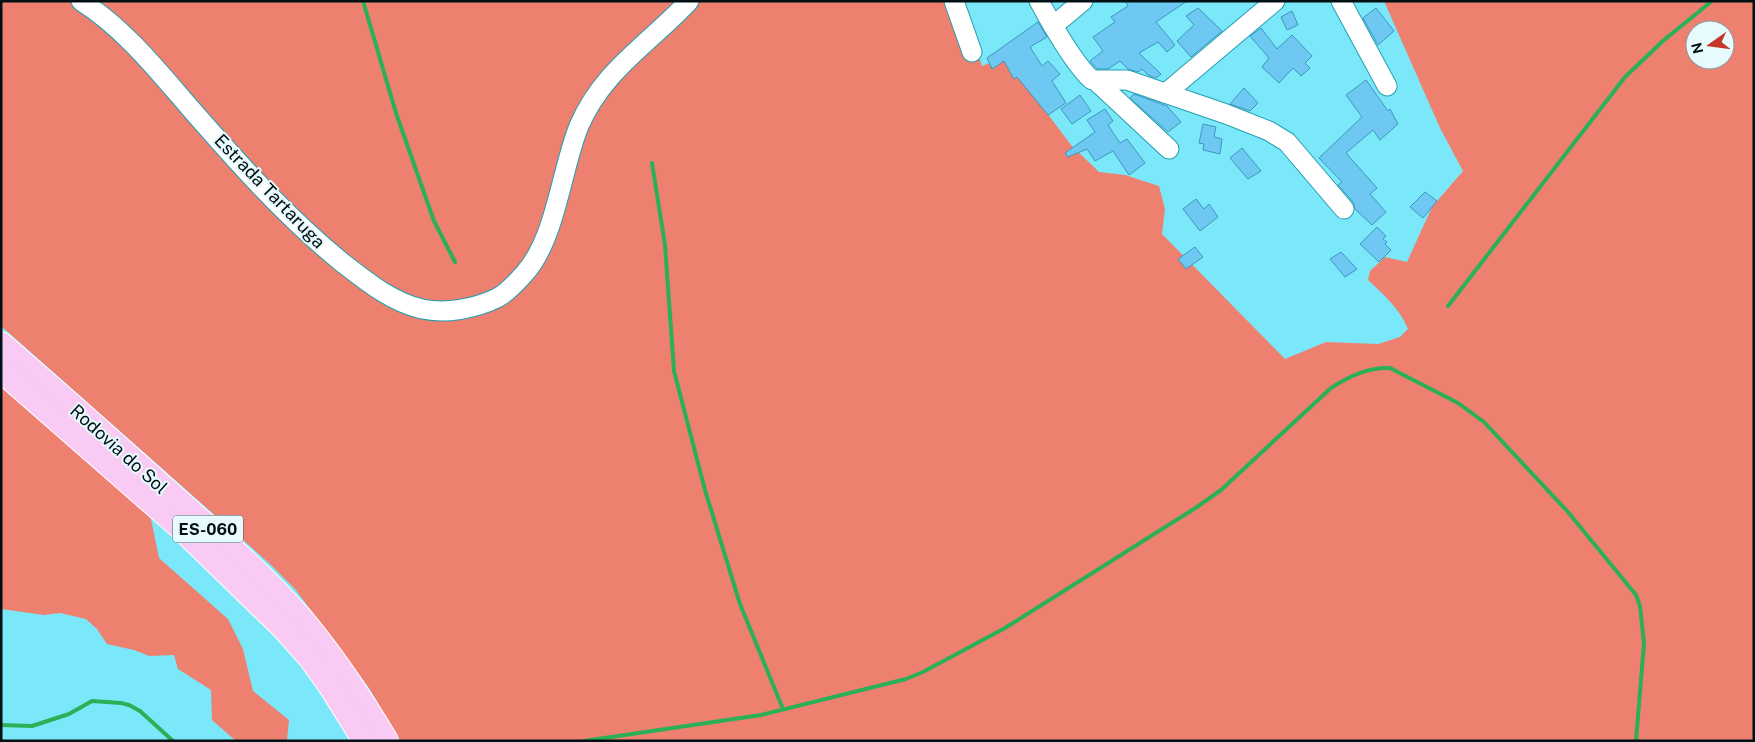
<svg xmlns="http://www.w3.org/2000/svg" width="1755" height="742" font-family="'Public Sans',sans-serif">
  <rect width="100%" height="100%" fill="#7be8fa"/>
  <g fill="#ee8070" fill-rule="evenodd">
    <path d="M 1,1 L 961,1 L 982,66 L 1005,57 L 1071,145 L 1099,172 L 1125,175 L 1159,186 L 1165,209 L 1162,234 L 1285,359 L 1326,342 L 1378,344 L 1400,337 L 1408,329 C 1400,309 1384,295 1368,280 L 1370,271 L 1385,257 L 1407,262 L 1432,207 L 1463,171 L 1440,128 L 1384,1 L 1754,1 L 1754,741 L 400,741 L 369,688 L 295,589 L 270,564 L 1,326 ZM 1695,30 L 1725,30 L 1725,60 L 1695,60 Z"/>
    <polygon points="1,382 150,514 159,558 228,619 243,649 253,691 289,720 287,741 236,741 212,720 211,690 178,669 174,655 149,656 134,650 107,644 97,629 86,619 60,613 44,615 1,609"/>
  </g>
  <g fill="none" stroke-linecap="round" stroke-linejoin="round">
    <g stroke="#2bb058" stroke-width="4">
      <polyline points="363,1 396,113 434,221 455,262"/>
      <polyline points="652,163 665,245 674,371 705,490 740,604 783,709"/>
      <polyline points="1448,306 1625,77 1664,40 1712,1"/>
      <polyline points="1,725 32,726 69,714 92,701 121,703 129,705 140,711 173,741"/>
      <path d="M 584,741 L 761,715 L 906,679 L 923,672 L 1005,628 L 1197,507 L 1221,490 L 1331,388 C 1349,376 1368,367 1390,368 L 1458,403 L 1484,422 L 1568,512 L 1636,595 L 1640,606 L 1644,643 L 1636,741"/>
    </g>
  </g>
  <g fill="#6fc8f1" stroke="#3c97be">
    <polygon points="1125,1 1187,1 1156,22 1175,45 1167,52 1158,42 1139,53 1161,74 1156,78 1148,75 1142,69 1138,72 1128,69 1120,61 1108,69 1097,69 1090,61 1103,51 1093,37 1115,22 1111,17 1128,6"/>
    <polygon points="1198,8 1222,31 1191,57 1177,41 1194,25 1186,16"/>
    <polygon points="1376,8 1394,31 1378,45 1363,18"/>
    <polygon points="1292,11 1298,25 1287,30 1281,17"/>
    <polygon points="1038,22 1047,37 1030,47 1042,66 1048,61 1060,74 1052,81 1066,103 1048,115 1017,77 1014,79 1004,61 992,69 987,58"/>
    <polygon points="1261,28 1277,49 1292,35 1312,56 1305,63 1310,68 1301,76 1293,68 1279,83 1262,67 1269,58 1250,36"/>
    <polygon points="1366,80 1388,111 1390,109 1398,124 1380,140 1373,130 1346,153 1377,188 1370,194 1386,212 1372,225 1355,209 1353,202 1338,185 1342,182 1319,158 1362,117 1346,95"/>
    <polygon points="1244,88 1258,103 1250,111 1230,104"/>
    <polygon points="1134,94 1167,106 1181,122 1168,132 1130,98"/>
    <polygon points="1080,95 1091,111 1072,124 1061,109"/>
    <polygon points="1105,109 1113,121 1108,125 1120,143 1127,139 1145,163 1129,175 1113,151 1095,161 1087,149 1068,157 1065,153 1095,132 1087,120"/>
    <polygon points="1203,124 1216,127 1214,137 1222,139 1220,154 1203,150 1204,144 1199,143"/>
    <polygon points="1242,148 1261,171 1248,179 1230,158"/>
    <polygon points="1425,192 1437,201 1423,218 1410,207"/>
    <polygon points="1196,199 1204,209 1209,204 1218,217 1200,231 1183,209"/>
    <polygon points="1377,227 1386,236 1383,239 1387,242 1385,244 1391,250 1379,262 1360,244"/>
    <polygon points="1195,247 1203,257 1186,269 1178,259"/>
    <polygon points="1341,252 1357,269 1345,277 1330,259"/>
  </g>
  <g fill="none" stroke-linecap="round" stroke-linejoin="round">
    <defs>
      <g id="minor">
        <path d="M 81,1 C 124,28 158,71 191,109 C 239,164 287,218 344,264 C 367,282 392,302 422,309 C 446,314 474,309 497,298 C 507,293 516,283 524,274 C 556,239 561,170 579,126 C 603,70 649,44 689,1"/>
        <polyline points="954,1 972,52"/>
        <path d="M 1039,1 C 1051,23 1074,64 1092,80 L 1127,80 L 1226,114 L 1269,131 L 1287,142 L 1344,209"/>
        <polyline points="1341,1 1387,86"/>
        <polyline points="1053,26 1083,1"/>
        <polyline points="1095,80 1169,149"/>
        <polyline points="1166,93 1275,1"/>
      </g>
      <g id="major">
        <path d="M 1,344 C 63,398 124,452 185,507 C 225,543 267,579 302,620 C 333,657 361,699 386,741"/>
        <polyline points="1,370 178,525 283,627 309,656 330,685 365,741"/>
      </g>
    </defs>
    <use href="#minor" stroke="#249eb0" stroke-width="21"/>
    <use href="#major" stroke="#fff" stroke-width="26"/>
    <use href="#minor" stroke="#fff" stroke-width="19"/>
    <use href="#major" stroke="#f8caf4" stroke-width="24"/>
  </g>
  <g text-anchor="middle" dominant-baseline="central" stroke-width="4" stroke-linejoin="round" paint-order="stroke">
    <rect fill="#e7fafd" stroke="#45565a" stroke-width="1" x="173" y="515.5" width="70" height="27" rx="4"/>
    <g font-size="16" font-weight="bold" fill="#001014">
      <text x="208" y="529">ES-060</text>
    </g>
    <g font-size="18" fill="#001014" stroke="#e7fafd">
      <text transform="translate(270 191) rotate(46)">Estrada Tartaruga</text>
      <text transform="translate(119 449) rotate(42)">Rodovia do Sol</text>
    </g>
  </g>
  <rect width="1755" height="742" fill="none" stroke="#001014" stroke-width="5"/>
  <g transform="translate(1710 45) rotate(256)"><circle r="24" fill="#e7fafd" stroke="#8b9ca0"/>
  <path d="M0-4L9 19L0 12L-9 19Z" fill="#c33628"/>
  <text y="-8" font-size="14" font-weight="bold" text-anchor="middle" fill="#001014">N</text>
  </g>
</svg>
